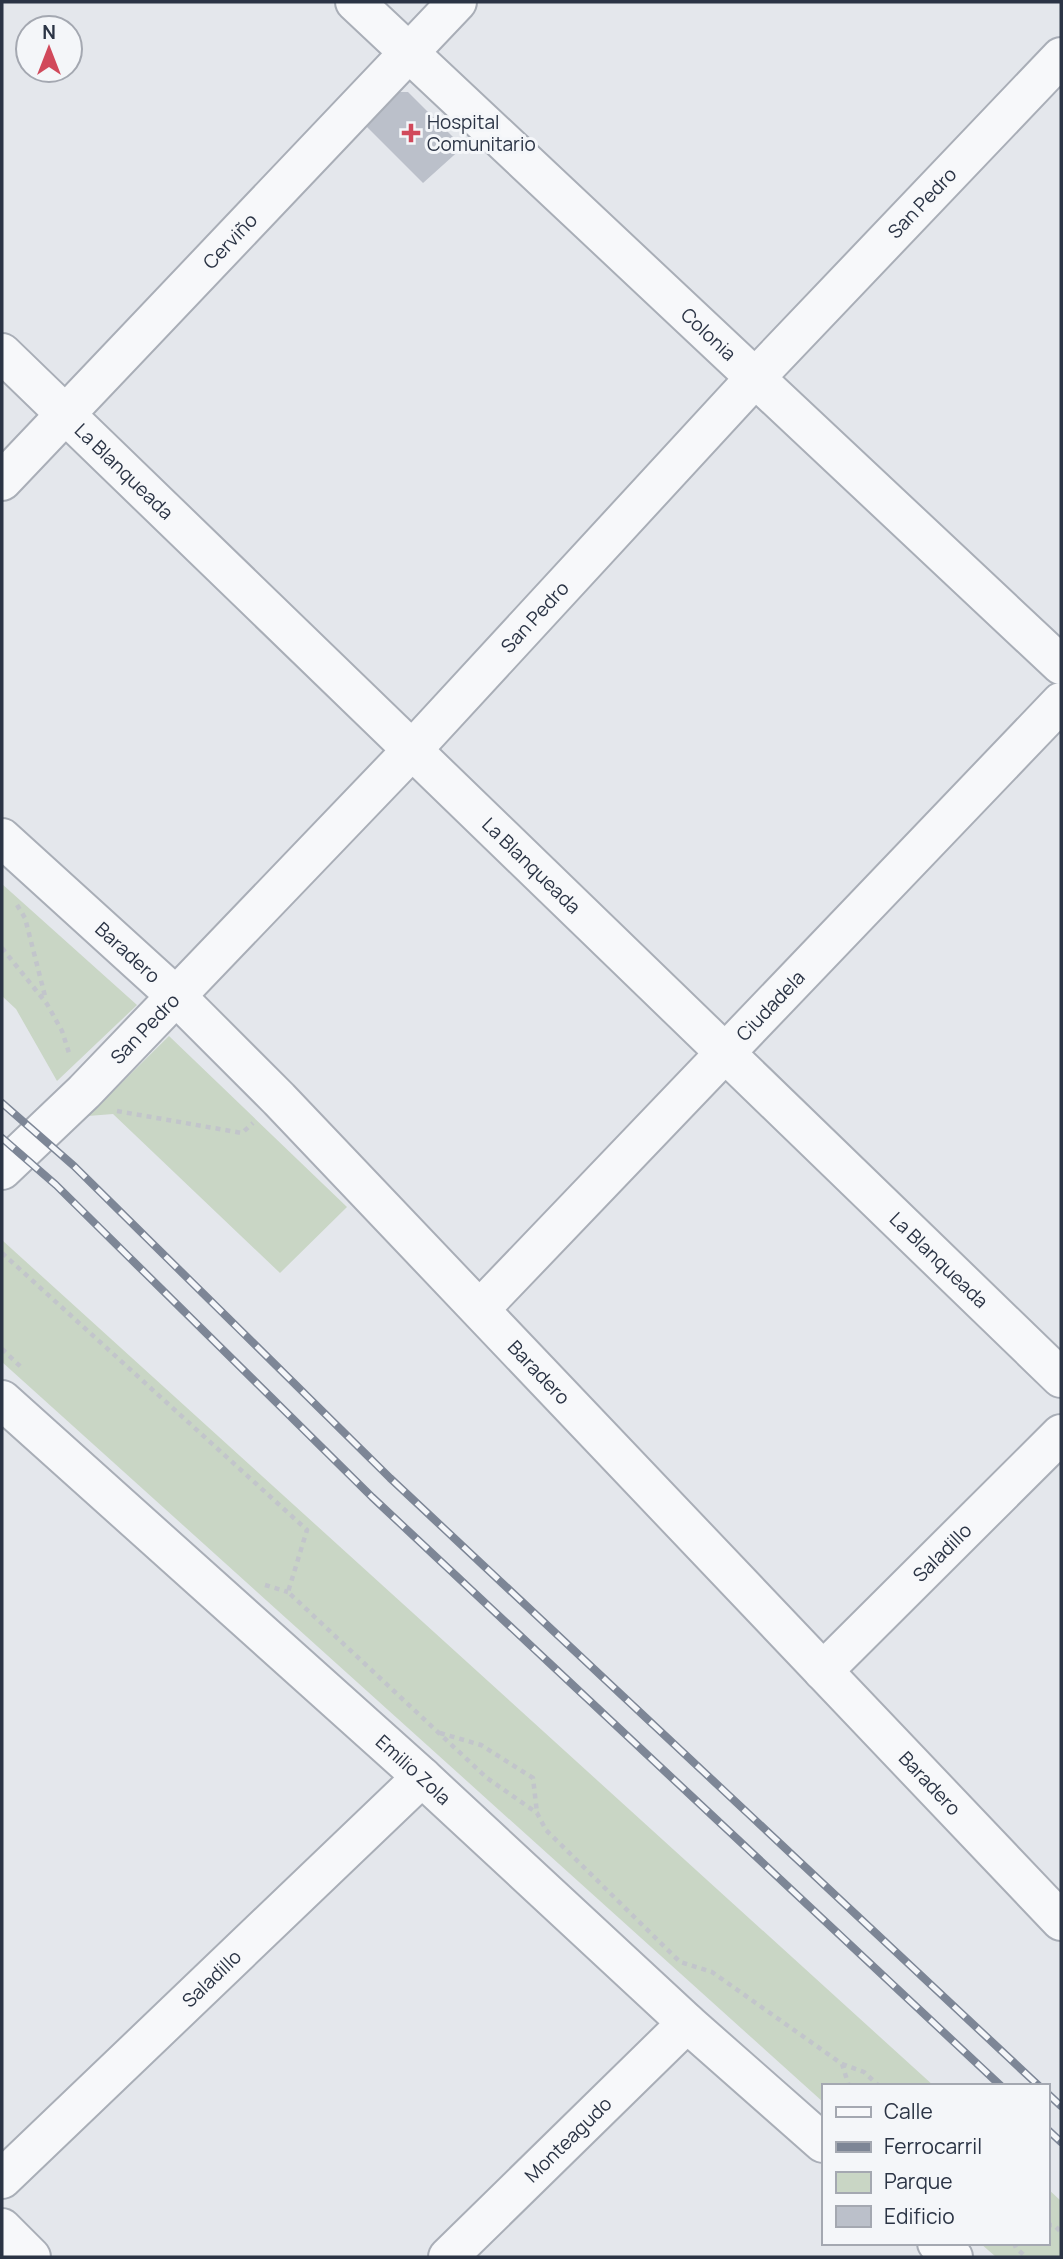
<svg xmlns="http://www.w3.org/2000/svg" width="1063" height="2259" font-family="Manrope,sans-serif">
  <rect width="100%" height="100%" fill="#e4e7ec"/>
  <g fill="#c9d6c5">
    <polygon points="2,884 137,1005 57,1081 16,1009 2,996"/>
    <polygon points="169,1036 347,1207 280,1273 113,1114 88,1116"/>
    <polygon points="2,1240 934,2086 823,2086 823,2102 2,1362"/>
    <polygon points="1047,2188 1061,2201 1061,2257 996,2257 980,2243 1047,2243"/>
  </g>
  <polygon fill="#bbc0ca" points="384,92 408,92 463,147 423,183 358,118"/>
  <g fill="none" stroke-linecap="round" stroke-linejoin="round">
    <defs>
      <g id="minor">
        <path id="s1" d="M 355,2 L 1061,665"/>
        <path id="s2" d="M 2,353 L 1061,1378"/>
        <path id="s3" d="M 2,481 L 457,2"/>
        <path id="s4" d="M 2,838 L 177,997 L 279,1099 L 1061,1921"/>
        <path id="s5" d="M 2,1170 L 84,1092 L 412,750 L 755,378 L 1061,57"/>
        <path id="s6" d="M 480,1309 L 1061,702"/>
        <path id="s7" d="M 2,1400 L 422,1777 L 687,2023 L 823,2143"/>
        <path id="s8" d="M 823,1671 L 1061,1434"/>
        <path id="s9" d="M 2,2179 L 422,1777"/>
        <polyline points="2,2228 31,2257"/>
        <polyline points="937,2243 953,2257"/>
        <path id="s10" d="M 448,2257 L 687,2023"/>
      </g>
    </defs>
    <use href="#minor" stroke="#a9aeb7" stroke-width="42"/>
    <g stroke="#c2c5cb" stroke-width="4.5" stroke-dasharray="5 5" stroke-linecap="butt">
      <polyline points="17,905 25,918 46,1000"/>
      <polyline points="2,948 47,1004 62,1031 70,1056"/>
      <polyline points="117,1111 242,1133 253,1123"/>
      <polyline points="2,1253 307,1530 288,1592 487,1778 537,1813 546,1830 680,1962 712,1972 842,2064 849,2086"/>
      <polyline points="2,1349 22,1368"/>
      <polyline points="265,1585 288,1592"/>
      <polyline points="440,1733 481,1745 533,1778 537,1813"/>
      <polyline points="842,2064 864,2072 879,2086"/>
      <polyline points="1047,2225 1054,2225 1061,2232"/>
      <polyline points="1014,2243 1016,2248 1026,2257"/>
    </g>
    <use href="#minor" stroke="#f7f8fa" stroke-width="38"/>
    <defs>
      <g id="rail">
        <polyline points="2,1103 74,1166 390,1478 1039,2086"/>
        <polyline points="2,1138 56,1185 372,1497 1001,2086"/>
        <polyline points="1047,2093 1061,2106"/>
        <polyline points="1047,2129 1061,2142"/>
      </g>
    </defs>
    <use href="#rail" stroke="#7d8696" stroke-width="8"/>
    <use href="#rail" stroke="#f4f6f9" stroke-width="5" stroke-dasharray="16" stroke-linecap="butt"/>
  </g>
  <path fill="#d1495b" stroke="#f4f6f9" stroke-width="2.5" d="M407.5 122.5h7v7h7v7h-7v7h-7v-7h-7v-7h7z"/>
  <g text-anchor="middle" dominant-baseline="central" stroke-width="6" stroke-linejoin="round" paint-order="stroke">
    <g font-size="19" fill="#2b3445" stroke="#f4f6f9" text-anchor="start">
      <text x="427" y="122">Hospital<tspan x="427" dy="22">Comunitario</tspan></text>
    </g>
    <g font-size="19" fill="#2b3445" stroke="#f4f6f9">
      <text stroke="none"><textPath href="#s5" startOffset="1335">San Pedro</textPath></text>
      <text stroke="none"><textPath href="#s3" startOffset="331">Cerviño</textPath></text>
      <text stroke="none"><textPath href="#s1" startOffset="485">Colonia</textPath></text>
      <text stroke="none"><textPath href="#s2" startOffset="170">La Blanqueada</textPath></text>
      <text stroke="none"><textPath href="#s5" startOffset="768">San Pedro</textPath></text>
      <text stroke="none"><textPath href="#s2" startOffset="737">La Blanqueada</textPath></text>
      <text stroke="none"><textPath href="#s4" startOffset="170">Baradero</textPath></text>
      <text stroke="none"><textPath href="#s6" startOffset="420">Ciudadela</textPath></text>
      <text stroke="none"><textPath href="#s5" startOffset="201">San Pedro</textPath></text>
      <text stroke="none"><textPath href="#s2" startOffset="1304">La Blanqueada</textPath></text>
      <text stroke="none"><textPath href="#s4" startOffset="758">Baradero</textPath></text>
      <text stroke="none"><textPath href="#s8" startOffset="168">Saladillo</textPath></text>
      <text stroke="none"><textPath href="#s7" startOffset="553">Emilio Zola</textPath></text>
      <text stroke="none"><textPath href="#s4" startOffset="1325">Baradero</textPath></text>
      <text stroke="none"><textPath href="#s9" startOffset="290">Saladillo</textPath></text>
      <text stroke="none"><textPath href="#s10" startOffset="168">Monteagudo</textPath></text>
    </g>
  </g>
  <rect width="1063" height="2259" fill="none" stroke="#2b3445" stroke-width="7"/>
  <rect x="822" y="2084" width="228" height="161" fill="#f4f6f9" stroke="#a4a8b1" stroke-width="2"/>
  <rect x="836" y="2107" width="35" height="10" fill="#f7f8fa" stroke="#a4a8b1" stroke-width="2"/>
  <text x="884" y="2119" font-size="21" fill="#2b3445">Calle</text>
  <rect x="836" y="2142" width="35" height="10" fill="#7d8696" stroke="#a4a8b1" stroke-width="2"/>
  <text x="884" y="2154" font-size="21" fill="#2b3445">Ferrocarril</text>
  <rect x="836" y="2172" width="35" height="21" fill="#c9d6c5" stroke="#a4a8b1" stroke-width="2"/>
  <text x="884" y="2189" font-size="21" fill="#2b3445">Parque</text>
  <rect x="836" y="2206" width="35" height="21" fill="#bbc0ca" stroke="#a4a8b1" stroke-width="2"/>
  <text x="884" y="2224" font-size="21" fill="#2b3445">Edificio</text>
  <g transform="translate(49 49)"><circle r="33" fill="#f4f6f9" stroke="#a4a8b1" stroke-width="2"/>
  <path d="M0-5L12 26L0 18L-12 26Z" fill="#d1495b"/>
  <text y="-10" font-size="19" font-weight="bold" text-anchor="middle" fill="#2b3445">N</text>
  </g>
</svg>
